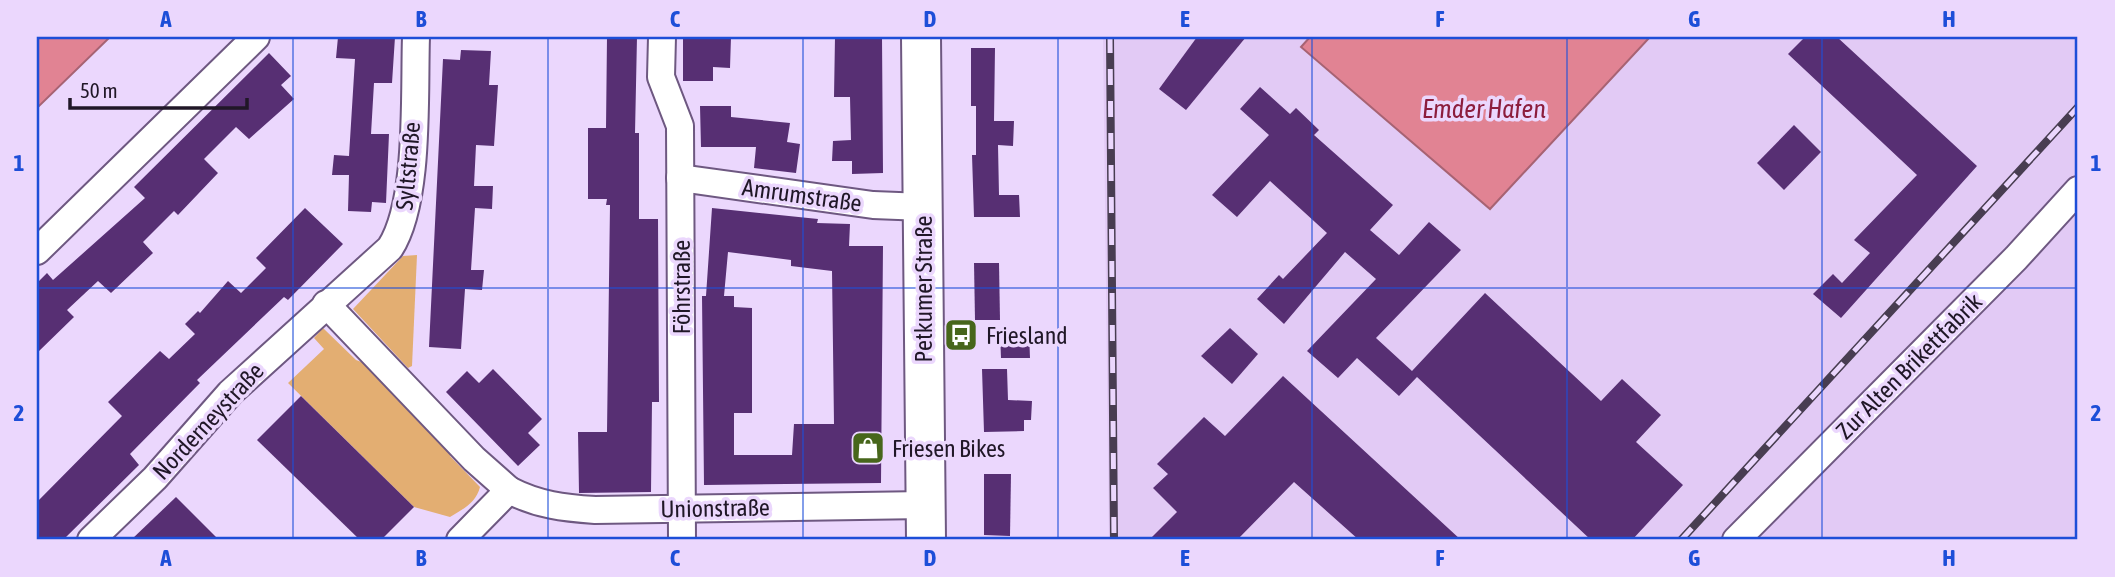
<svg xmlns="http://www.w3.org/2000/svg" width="2115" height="577" font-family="'Asap Condensed',sans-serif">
  <rect width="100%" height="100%" fill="#ebd7fd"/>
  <polygon fill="#e2caf5" points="1103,37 1310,37 1301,48 1490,209 1650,37 2078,37 2078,540 1109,540"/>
  <g fill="#e3ae72">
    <polygon points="417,255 412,366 408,368 353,309 403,256"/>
    <path d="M 323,328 L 356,360 L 367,364 L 453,453 L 450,456 L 480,487 C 476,503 463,509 450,517 L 414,507 L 288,383 L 324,349 L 314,338 Z"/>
  </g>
  <g fill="#e18393" stroke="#a76373" stroke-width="2">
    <polygon points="37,37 110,37 37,108"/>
    <polygon points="1310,37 1650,37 1490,209 1301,47"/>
  </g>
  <g fill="#572f73" fill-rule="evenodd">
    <polygon points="338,37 395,37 392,83 374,83 371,134 389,134 386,203 372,202 371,212 348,211 349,175 332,175 334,155 349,156 355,59 336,58"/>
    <polygon points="607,37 637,37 635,133 639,133 639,219 658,219 659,402 652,402 651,492 579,493 578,432 607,432 610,205 606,205 607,199 588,199 588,128 606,128"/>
    <polygon points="683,37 731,37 730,68 713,67 713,81 683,81"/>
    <polygon points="835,37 882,37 883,173 852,174 852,161 832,161 833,141 851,140 850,97 834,97"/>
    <polygon points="1197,37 1246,37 1186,110 1159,89"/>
    <polygon points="1805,37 1837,37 1977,166 1841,318 1813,294 1833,274 1842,283 1870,253 1854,240 1917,175 1788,54"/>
    <polygon points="971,48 995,48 994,121 1014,121 1013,146 998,145 999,195 1019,195 1020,217 974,217 972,155 976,155 976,106 971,106"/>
    <polygon points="461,50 491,51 489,85 498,85 494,146 476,145 474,186 493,186 492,209 475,208 471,270 484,270 482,290 465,289 461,349 429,347 443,59 460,60"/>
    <polygon points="269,53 291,76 281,85 294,99 249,139 236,127 204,159 218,173 178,215 174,211 143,242 153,253 111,293 98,281 67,310 74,317 37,353 37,283 47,273 53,280 145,198 134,187"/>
    <polygon points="1260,87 1290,114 1296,108 1319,130 1314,135 1393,205 1370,230 1399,255 1429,222 1461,250 1376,338 1412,371 1485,293 1601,401 1622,379 1661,415 1636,442 1683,485 1632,540 1591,540 1417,377 1399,396 1357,358 1338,378 1307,351 1376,279 1345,252 1284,324 1257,299 1279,275 1283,279 1327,233 1270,181 1237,217 1212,195 1269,135 1240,109"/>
    <polygon points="700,106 731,106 731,117 790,123 787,142 800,144 796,173 754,168 756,147 701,147"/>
    <polygon points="1794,125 1821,152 1784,190 1757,163"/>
    <polygon points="305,208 343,244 288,300 284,297 197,380 200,383 130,454 139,465 63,540 37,540 37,502 122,416 108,402 160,351 169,359 195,334 185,324 198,311 200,313 228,281 241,293 266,268 256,258"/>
    <path d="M 712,208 L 818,219 L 817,223 L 850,224 L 849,246 L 883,246 L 881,483 L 704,485 L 702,296 L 706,296 ZM 728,252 L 791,260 L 791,266 L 832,271 L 834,424 L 794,424 L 792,455 L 734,455 L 734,413 L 752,413 L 752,308 L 734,307 L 734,296 L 724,296 Z"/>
    <polygon points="974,263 999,263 1000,320 975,320"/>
    <polygon points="1230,328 1258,354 1232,384 1201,356"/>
    <polygon points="1000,333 1029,333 1030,358 1001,358"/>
    <polygon points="493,369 542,419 528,433 540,445 518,466 446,392 467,371 479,383"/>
    <polygon points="982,369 1007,369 1008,400 1032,401 1031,420 1024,420 1024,431 984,432"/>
    <polygon points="1283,376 1461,540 1359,540 1294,482 1237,540 1149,540 1177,512 1153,488 1168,474 1157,464 1204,417 1225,436"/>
    <polygon points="301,396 414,507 381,540 360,540 257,440"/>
    <polygon points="984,474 1011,474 1010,536 984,535"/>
    <polygon points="176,497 219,540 131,540"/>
  </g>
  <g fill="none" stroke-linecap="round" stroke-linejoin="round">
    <defs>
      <g id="minor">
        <polyline points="662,37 661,77 680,126 682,540"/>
        <polyline points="680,178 873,205 924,207"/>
        <polyline points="37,251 256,37"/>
        <polyline points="326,304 474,459 509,490 460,540"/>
        <path d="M 509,490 C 538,505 564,508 595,510 L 925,505"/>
        <path d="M 91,540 L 155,478 L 230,393 L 390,248 C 420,202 414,93 416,37"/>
        <polyline points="1736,540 2016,258 2078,190"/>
      </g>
      <polyline id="secondary" points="921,37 926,540"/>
    </defs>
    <use href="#minor" stroke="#6e5881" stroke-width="30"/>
    <use href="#secondary" stroke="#6e5881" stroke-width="42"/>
    <use href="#minor" stroke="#fff" stroke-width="26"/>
    <use href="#secondary" stroke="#fff" stroke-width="38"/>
    <defs>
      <g id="rail">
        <polyline points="1110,37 1114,540"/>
        <polyline points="1681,540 2078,107"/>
      </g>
    </defs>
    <use href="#rail" stroke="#483d51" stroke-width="8"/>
    <use href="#rail" stroke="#ebd7fd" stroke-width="5" stroke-dasharray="16" stroke-linecap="butt"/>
  </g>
  <path fill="none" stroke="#1d4ed8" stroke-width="2" stroke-opacity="0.55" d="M 293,37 L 293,540M 548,37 L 548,540M 803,37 L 803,540M 1058,37 L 1058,540M 1312,37 L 1312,540M 1567,37 L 1567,540M 1822,37 L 1822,540M 37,288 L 2078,288"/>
  <defs>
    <symbol id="bus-square" viewBox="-11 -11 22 22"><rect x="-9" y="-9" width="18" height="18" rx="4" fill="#47661b" stroke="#ebd7fd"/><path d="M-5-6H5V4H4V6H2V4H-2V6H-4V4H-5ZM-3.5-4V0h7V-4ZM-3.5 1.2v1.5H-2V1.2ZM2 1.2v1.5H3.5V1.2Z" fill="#fff"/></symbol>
    <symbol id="shop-square" viewBox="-11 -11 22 22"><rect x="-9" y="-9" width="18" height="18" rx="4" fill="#47661b" stroke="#ebd7fd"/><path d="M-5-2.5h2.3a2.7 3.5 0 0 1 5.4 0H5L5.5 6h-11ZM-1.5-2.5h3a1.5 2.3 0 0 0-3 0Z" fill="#fff"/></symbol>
  </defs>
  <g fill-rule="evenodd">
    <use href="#bus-square" x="942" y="316" width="38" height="38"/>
    <use href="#shop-square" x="849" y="429" width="38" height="38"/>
  </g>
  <g text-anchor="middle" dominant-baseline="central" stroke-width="7" stroke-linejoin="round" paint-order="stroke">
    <g font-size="24" fill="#201727" stroke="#ebd7fd">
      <text transform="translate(408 166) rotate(-85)">Syltstraße</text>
      <text transform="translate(802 195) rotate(8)">Amrumstraße</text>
      <text transform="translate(681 287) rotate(-90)">Föhrstraße</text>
      <text transform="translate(923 289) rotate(-90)">Petkumer Straße</text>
      <text transform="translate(1909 366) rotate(-45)">Zur Alten Brikettfabrik</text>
      <text transform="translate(208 421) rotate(-47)">Norderneystraße</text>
      <text transform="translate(715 508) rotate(-1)">Unionstraße</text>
    </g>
    <g font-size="24" fill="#201727" stroke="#ebd7fd" text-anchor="start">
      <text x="986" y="335">Friesland</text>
      <text x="892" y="448">Friesen Bikes</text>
    </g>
    <g font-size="26" font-style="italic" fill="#8c1d3d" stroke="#ebd7fd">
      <text x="1484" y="109">Emder Hafen</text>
    </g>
  </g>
  <rect width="2115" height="577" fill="none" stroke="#ebd7fd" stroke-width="77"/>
  <path d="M70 98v10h177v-10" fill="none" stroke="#201727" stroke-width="3.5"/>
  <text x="80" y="98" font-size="21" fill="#201727" stroke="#ebd7fd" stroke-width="5" paint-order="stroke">50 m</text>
  <rect x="38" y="38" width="2038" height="500" fill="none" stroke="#1d4ed8" stroke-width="2.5"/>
  <g font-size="23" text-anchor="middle" font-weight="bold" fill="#1d4ed8">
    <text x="166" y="27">A</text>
    <text x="421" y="27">B</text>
    <text x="675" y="27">C</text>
    <text x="930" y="27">D</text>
    <text x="1185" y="27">E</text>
    <text x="1440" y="27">F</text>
    <text x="1694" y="27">G</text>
    <text x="1949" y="27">H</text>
    <text x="19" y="171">1</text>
    <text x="2096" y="171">1</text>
    <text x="19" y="421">2</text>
    <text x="2096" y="421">2</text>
    <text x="166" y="566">A</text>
    <text x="421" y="566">B</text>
    <text x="675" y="566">C</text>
    <text x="930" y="566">D</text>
    <text x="1185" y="566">E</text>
    <text x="1440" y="566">F</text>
    <text x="1694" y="566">G</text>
    <text x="1949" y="566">H</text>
  </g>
</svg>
